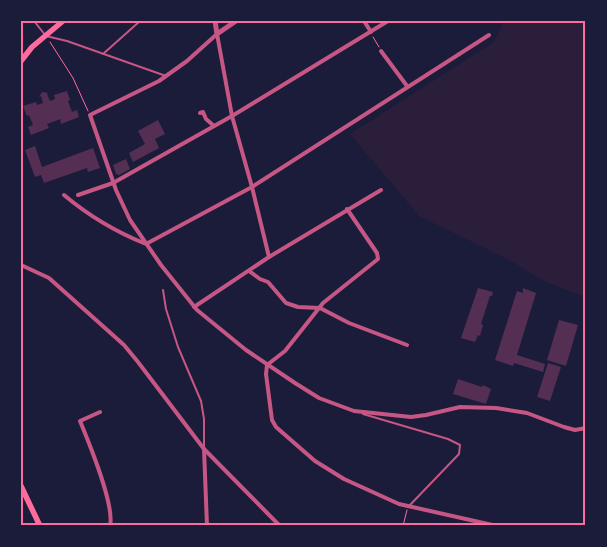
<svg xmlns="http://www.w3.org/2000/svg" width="607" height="547" font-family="'PT Sans',sans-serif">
  <rect width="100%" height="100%" fill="#1b1b3a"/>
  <polygon fill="#2a1e3b" points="504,21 586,21 586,297 543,281 513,262 419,216 350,134 494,42"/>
  <g fill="#542f53">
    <polygon points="67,91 70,100 68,101 72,112 77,110 79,117 61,124 60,119 58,120 47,124 49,128 31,135 28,127 33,125 29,115 27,116 23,106 36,102 37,105 43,103 41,96 39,97 42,92 48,93 47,94 50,101 55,99 54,95"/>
    <polygon points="158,120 165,134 155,139 159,148 133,162 129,153 145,144 138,131"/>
    <polygon points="35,146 42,167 93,148 100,168 88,172 87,168 44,183 41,175 35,177 25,150"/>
    <polygon points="126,159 130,169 119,175 116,174 113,165"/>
    <polygon points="478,288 493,292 492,296 490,296 481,324 483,325 480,336 478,335 475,342 461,338"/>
    <polygon points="523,288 536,293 517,355 545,364 543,372 514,363 513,366 495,360 517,291 523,293"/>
    <polygon points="559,320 578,325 566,366 547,360"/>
    <polygon points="548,363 561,367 550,401 537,397"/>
    <polygon points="458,379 482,387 483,385 491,389 486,404 453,394"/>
  </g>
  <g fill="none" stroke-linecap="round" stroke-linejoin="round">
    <g stroke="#ff6b9d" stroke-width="1">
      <polyline points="373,37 379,47"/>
      <polyline points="50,42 73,78 88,111"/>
      <polyline points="403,526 407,510"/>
    </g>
    <g stroke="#c65784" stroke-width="2">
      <polyline points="34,21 46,36 67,41 166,76"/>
      <polyline points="103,54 140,21"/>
      <polyline points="163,290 166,309 178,347 201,401 204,419 204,447"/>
      <polyline points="363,414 448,439 460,445 459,454 409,506"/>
    </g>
    <g stroke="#c65784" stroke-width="4">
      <polyline points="364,21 371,32"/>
      <polyline points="217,34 187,61 159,81 90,115 116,190 130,220 161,265 197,310 246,350 295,383 319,398 354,411 411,417 426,415 460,407 496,408 527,413 564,427 575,430 586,428"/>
      <polyline points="217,34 232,116 252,187 269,257"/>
      <polyline points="381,51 407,86"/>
      <polyline points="200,113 203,112 206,119 214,126"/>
      <path d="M 64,195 C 89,216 116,232 146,244 L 252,187 L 489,35"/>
      <polyline points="78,195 113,183 232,116 388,21"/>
      <polyline points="347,209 377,253 378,259 323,303 285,351 267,365 266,374 272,420 276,427 315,461 344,479 399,504 497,526"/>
      <polyline points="21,265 49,278 124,345 138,362 204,449 280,526"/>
      <polyline points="249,271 260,279 268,282 286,303 298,307 320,308 349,323 407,345"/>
      <polyline points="194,307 269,257 381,190"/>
      <path d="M 100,412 L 80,421 C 89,443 115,505 110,526"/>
      <polyline points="204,449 207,526"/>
    </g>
    <polyline stroke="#c65784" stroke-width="5" points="215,21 217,34 236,21"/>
    <g stroke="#ff6b9d" stroke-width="5.5">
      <polyline points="21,61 32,47 63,21"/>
      <polyline points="21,486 40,526"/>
    </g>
  </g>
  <rect width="607" height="547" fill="none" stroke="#1b1b3a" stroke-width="45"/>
  <rect x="22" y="22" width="562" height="502" fill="none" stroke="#ff6b9d" stroke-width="2"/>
</svg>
